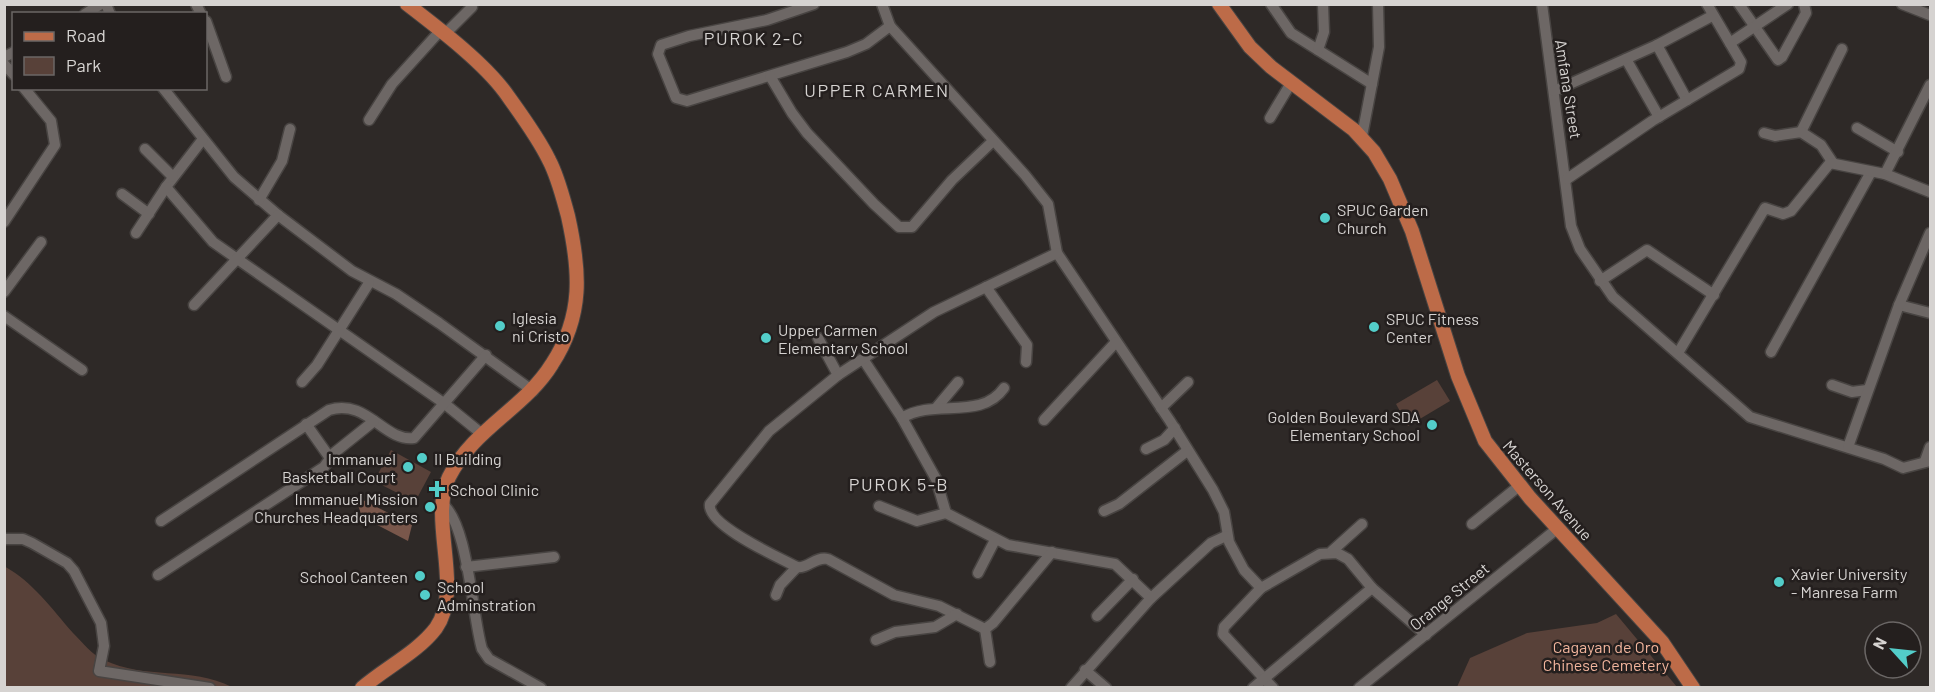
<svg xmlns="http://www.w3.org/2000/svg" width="1935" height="692" font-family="Barlow,sans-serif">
  <rect width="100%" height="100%" fill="#2e2927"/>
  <g fill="#584139">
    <polygon points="1437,380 1450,401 1408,426 1396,404"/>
    <polygon points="391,450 431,472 415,502 374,481"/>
    <path d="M 4,566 C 33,582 52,609 73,633 C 83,643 91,654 104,660 C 145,680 191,666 232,687 L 5,687 Z"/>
    <polygon points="1616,614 1677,687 1457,687 1470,658 1527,633 1597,623"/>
  </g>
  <polygon fill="#79574b" points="361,499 412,525 408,541 362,517 358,505"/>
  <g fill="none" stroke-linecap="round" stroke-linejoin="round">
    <defs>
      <g id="minor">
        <polyline points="106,4 110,14"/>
        <polyline points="196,4 201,14"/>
        <polyline points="814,4 767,20 689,36 661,45 658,54 676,98 687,101 847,52 866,44 890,26"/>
        <polyline points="882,4 890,26 1025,175 1048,204 1057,253 1170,421 1213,490 1224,512 1229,542 1244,570 1261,588 1320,554 1337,553 1348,559 1372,588 1426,635"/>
        <polyline points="1271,4 1291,33 1372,84"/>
        <polyline points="1542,4 1571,226 1580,249 1613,297 1750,417 1884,459 1903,468 1930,461"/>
        <polyline points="1739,4 1778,60 1782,57 1806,13 1804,4"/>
        <polyline points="1902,4 1930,15"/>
        <polyline points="85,14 101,4"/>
        <polyline points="206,21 226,77"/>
        <polyline points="444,35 472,7"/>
        <polyline points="1730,43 1788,4"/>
        <polyline points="1657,45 1687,100"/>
        <polyline points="1318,50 1324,32 1323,4"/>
        <polyline points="4,57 14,52"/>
        <polyline points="1626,59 1659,117"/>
        <polyline points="4,64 14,75"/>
        <polyline points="770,76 792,113 807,133 874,204 899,227 912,227 952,180 993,141"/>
        <polyline points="163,88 234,177 278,215 352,271 396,294 439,323 533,391"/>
        <polyline points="1554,91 1657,45 1712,16"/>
        <polyline points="1270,118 1291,83"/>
        <polyline points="369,120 392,84 440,31"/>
        <polyline points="1857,128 1898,152"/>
        <polyline points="1801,132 1842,49"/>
        <polyline points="1764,133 1775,136 1801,132 1821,145 1833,163"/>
        <polyline points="1362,136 1379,47 1378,4"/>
        <polyline points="203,139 166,187 213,242 445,404 482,434"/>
        <polyline points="145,149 173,177"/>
        <polyline points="1885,174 1930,85"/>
        <polyline points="1567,179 1652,121 1739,69 1741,62 1707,4"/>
        <polyline points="122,194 149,214"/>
        <polyline points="259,200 282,161 290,129"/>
        <polyline points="4,222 55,145 51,121 24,88"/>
        <polyline points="136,233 166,187"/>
        <polyline points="1600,281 1647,250 1714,295"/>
        <polyline points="986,287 1027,345 1026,362"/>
        <polyline points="4,292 41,242"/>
        <polyline points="194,305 278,215"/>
        <polyline points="1899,305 1930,313"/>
        <polyline points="4,316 82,370"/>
        <polyline points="818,338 838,375"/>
        <polyline points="1771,352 1871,172"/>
        <polyline points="1678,353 1765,208 1783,214 1791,211 1830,163 1885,174 1930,192"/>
        <polyline points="863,359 902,418 936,479 946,513 1008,545 1115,564 1151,598"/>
        <polyline points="302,382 317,365 369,283"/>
        <polyline points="1832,385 1852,392 1867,390"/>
        <polyline points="937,407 958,382"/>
        <polyline points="1161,408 1188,382"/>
        <path d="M 902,418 C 934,398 981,421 1004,388"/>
        <polyline points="1044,420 1116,342"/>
        <polyline points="306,424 330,458"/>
        <polyline points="1848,447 1899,305 1930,233"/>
        <polyline points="1146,449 1164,440 1175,428"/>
        <polyline points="1925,461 1930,447"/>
        <path d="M 441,503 C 468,520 472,616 482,649 L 489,659 L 541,688"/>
        <polyline points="879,506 917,521 946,513"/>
        <polyline points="1104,511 1119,504 1187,451"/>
        <path d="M 161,521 L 329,410 C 367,398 384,442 414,438 L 486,355"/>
        <polyline points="1472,524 1519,486"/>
        <polyline points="4,539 23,539 32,543 67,563 74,571 101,623 104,646 99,671 210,688"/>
        <polyline points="1332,551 1362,524"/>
        <polyline points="466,567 554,557"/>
        <polyline points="978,573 995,540"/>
        <polyline points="158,575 324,467 334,453 374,421"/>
        <polyline points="1261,588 1224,627 1223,634 1273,688"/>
        <polyline points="776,595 780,585 797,567"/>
        <polyline points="1097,616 1133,579"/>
        <path d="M 985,629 L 939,606 L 894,595 L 828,559 C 815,556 808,569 797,567 C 780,558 706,525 710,504 L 769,431 L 838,375 L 934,312 L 1057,253"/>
        <polyline points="876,640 895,632 935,627 957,614"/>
        <polyline points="990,662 985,629 993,623 1052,552"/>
        <polyline points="1085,670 1106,688"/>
        <polyline points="1071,688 1151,598 1211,543 1226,536"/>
        <polyline points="1253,688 1372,588"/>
        <polyline points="1359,688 1558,528"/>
      </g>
      <g id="major">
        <polyline points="1219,4 1250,47 1271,67 1354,130 1374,152 1390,179 1412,231 1458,376 1485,441 1530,498 1662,642 1693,688"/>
        <path d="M 362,688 C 385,668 418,652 436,628 C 464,588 428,520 449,477 C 473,429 525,408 552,364 C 584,315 580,270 568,216 C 563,198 558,177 549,160 C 538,137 520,113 505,92 C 482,61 438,28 407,4"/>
      </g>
    </defs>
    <use href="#minor" stroke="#484442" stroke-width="13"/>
    <use href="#major" stroke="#484442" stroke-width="16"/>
    <use href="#minor" stroke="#6d6765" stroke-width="10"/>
    <use href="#major" stroke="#bd6b48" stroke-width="14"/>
  </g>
  <g fill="#53cdc9" stroke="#241f1e" stroke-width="2">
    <circle cx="1325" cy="218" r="6"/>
    <circle cx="500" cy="326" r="6"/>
    <circle cx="1374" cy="327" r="6"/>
    <circle cx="766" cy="338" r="6"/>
    <circle cx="1432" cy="425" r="6"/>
    <circle cx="422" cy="458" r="6"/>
    <circle cx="408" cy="467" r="6"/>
    <path d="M434 480h6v6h6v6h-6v6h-6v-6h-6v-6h6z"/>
    <circle cx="430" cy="507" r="6"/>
    <circle cx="420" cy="576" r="6"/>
    <circle cx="1779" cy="582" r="6"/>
    <circle cx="425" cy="595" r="6"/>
  </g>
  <g text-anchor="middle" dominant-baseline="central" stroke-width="5" stroke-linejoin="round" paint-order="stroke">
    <g font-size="16" fill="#d6d3d1" stroke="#241f1e">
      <text transform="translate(1569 89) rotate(81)">Amfana Street</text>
      <text transform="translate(1548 490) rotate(49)">Masterson Avenue</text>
      <text transform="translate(1449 596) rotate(-39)">Orange Street</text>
    </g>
    <g font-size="16" fill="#d6d3d1" stroke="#241f1e" text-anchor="start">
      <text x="1337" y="209">SPUC Garden<tspan x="1337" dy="18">Church</tspan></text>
      <text x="512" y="317">Iglesia<tspan x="512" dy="18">ni Cristo</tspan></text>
      <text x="1386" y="318">SPUC Fitness<tspan x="1386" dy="18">Center</tspan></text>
      <text x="778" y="329">Upper Carmen<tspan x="778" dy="18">Elementary School</tspan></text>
      <text x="1420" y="416" text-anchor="end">Golden Boulevard SDA<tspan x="1420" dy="18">Elementary School</tspan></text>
      <text x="396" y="458" text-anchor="end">Immanuel<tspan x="396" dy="18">Basketball Court</tspan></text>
      <text x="434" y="458">II Building</text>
      <text x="450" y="489">School Clinic</text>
      <text x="418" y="498" text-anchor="end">Immanuel Mission<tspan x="418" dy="18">Churches Headquarters</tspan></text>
      <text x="1791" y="573">Xavier University<tspan x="1791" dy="18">- Manresa Farm</tspan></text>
      <text x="408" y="576" text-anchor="end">School Canteen</text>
      <text x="437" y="586">School<tspan x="437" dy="18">Adminstration</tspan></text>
    </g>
    <g font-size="16" fill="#f2b59d" stroke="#241f1e">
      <text x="1606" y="646">Cagayan de Oro<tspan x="1606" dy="18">Chinese Cemetery</tspan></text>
    </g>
    <g font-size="18" letter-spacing="1.5" fill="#d6d3d1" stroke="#241f1e">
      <text x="754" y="38">PUROK 2-C</text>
      <text x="877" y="90">UPPER CARMEN</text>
      <text x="899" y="484">PUROK 5-B</text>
    </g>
  </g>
  <rect width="1935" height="692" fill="none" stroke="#d6d3d1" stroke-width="12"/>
  <rect x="12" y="12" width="195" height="78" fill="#241f1e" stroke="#6b6766" stroke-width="1.5"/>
  <rect x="24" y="32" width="30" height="9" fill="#bd6b48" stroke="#6b6766" stroke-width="1.5"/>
  <text x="66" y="42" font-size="18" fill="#d6d3d1">Road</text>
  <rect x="24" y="57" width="30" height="18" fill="#584139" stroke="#6b6766" stroke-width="1.5"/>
  <text x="66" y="72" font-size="18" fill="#d6d3d1">Park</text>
  <g transform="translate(1893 650) rotate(297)"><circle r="28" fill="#241f1e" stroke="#6b6766" stroke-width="1.5"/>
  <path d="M0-4.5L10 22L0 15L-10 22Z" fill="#53cdc9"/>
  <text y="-9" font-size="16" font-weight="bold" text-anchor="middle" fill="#d6d3d1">N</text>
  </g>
</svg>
